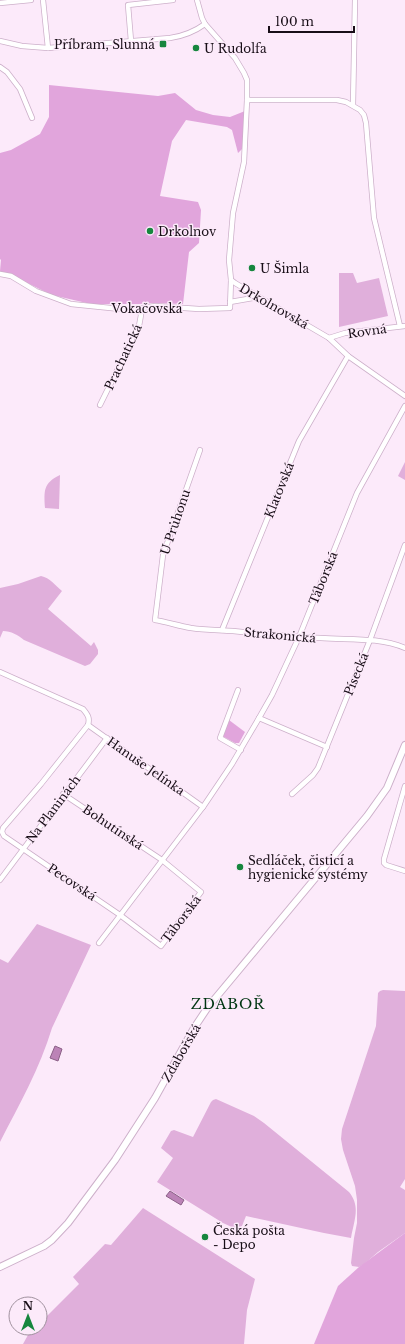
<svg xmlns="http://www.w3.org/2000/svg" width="405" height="1344" font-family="'Libre Baskerville',serif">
  <rect width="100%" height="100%" fill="#fceafa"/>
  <g fill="#e0afdb">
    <polygon points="339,273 353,273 357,283 379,278 388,316 339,327"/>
    <polygon points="405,462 405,480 398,476"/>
    <path d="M 60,475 L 59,509 L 45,508 C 44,491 43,483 60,475 Z"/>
    <path d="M 41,576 C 50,578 55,585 62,591 L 48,609 L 91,646 L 94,642 L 98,650 L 98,654 L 90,664 L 85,666 L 24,640 C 18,635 11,631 3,631 L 0,638 L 0,588 L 18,584 Z"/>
    <path d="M 37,924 L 91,945 L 52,1028 C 40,1068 19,1105 0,1142 L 0,959 L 8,963 Z"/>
    <polygon points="383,990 405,991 405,1179 400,1187 405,1190 405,1233 378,1252 363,1265 359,1267 352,1266 351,1263 354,1238 357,1223 357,1200 355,1186 343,1150 341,1139 342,1129 376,1026 378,993 380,991"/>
    <path d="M 216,1099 L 254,1116 L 264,1123 L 349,1192 C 361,1207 354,1220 351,1238 L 324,1233 L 246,1216 L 242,1226 L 238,1228 L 234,1228 L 223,1223 L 157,1182 L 173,1158 L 161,1148 L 171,1131 L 174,1130 L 193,1137 L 211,1102 L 213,1100 Z"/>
    <polygon points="143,1208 255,1279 247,1310 244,1344 23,1344 28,1335 35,1328 40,1328 40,1323 79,1284 73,1277 105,1244 111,1245"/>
  </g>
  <g fill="#e1a5dc">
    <polygon points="49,85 158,96 175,93 196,110 213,115 230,117 245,111 244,147 238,153 232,130 227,127 186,120 172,141 160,196 198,202 201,210 199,243 189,252 183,304 152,303 139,304 91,304 52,295 15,277 4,274 0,271 1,260 0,259 0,153 11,150 40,134 49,117"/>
    <polygon points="229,720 245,732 239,743 235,743 224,737 224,734"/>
    <polygon points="405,1233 405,1344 314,1344 338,1286 359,1267"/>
  </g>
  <g fill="#bc83b7" stroke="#8b6087">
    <polygon points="55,1046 62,1049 58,1061 50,1058"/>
    <polygon points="170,1191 184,1200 181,1205 166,1196"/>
  </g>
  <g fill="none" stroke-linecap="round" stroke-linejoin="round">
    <defs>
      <g id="minor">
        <polyline points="43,0 48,48"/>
        <polyline points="197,0 202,18 205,24 235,58 244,73 247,80 247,100 244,162 233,213 229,260 231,280 235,283 329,338 348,356 405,396"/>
        <polyline points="0,3 31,0"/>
        <path d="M 0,41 L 22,46 L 48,48 L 170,38 C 184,36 194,32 205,24"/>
        <polyline points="131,41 128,5 173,0"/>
        <polyline points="0,67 7,72 20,89 32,118"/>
        <polyline points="247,100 337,100 346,102 360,110 364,115 366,123 374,218 400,326"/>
        <polyline points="353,105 355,0"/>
        <polyline points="0,274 11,276 36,291 71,304 130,310 155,306 199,309 230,308 231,280"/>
        <polyline points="230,302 259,297"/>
        <polyline points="329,338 345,333 405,326"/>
        <polyline points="100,405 139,326 141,315 139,309"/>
        <path d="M 200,450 L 163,555 L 155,620 C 167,622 179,626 191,628 C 205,630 219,630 233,631 C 262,634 292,637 321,638 C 349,640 379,637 405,648"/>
        <polyline points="222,630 299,441 348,356"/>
        <path d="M 0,672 L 83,709 C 88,715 90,718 88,725 L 41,784 L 3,828 L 2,832 L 4,836 L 120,915 L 161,946 L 201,892 L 162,860 L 63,794"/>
        <polyline points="238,690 220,738 241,750"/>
        <polyline points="259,718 327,747"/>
        <polyline points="88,725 203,807"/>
        <polyline points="405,786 384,859 384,863 386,865 405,871"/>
        <polyline points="292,794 313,775 318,768 370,640 405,545"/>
        <polyline points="0,880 107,738"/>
        <polyline points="99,943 203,807 232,764 259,718 272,695 299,637 357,493 405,406"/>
      </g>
      <polyline id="tertiary" points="0,1267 44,1246 52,1240 68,1223 115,1160 155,1098 194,1028 208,1007 367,816 387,788 405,745"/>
    </defs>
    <use href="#minor" stroke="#cdb0ca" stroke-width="6"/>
    <use href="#tertiary" stroke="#cdb0ca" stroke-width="8"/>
    <use href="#minor" stroke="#fff" stroke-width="4.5"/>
    <use href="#tertiary" stroke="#fff" stroke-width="6"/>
  </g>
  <g fill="#16863e" stroke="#fceafa" stroke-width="1.5">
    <rect x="159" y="40" width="8" height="8" rx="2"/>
    <circle cx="196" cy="48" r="4"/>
    <circle cx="150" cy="231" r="4"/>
    <circle cx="252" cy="268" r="4"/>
    <circle cx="240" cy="867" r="4"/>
    <circle cx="205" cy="1237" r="4"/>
  </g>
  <g text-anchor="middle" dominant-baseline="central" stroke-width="3" stroke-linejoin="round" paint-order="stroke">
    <g font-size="12" fill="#180e17" stroke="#fceafa" text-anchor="start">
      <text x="155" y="44" text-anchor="end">Příbram, Slunná</text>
      <text x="204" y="48">U Rudolfa</text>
      <text x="158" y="231">Drkolnov</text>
      <text x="260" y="268">U Šimla</text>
      <text x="248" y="860">Sedláček, čisticí a<tspan x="248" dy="14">hygienické systémy</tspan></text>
      <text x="213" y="1230">Česká pošta<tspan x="213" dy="14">- Depo</tspan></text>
    </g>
    <g font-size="12" fill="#180e17" stroke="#fceafa">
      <text transform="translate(274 306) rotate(30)">Drkolnovská</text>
      <text x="147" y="308">Vokačovská</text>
      <text transform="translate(367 331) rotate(-8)">Rovná</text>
      <text transform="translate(123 357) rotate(-65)">Prachatická</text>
      <text transform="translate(279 490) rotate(-68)">Klatovská</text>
      <text transform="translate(175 522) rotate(-71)">U Průhonu</text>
      <text transform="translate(323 578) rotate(-68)">Táborská</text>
      <text transform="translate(280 635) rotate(5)">Strakonická</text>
      <text transform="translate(356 674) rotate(-68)">Písecká</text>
      <text transform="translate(146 766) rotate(35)">Hanuše Jelínka</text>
      <text transform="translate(53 809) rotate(-53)">Na Planinách</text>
      <text transform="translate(113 827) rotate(34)">Bohutínská</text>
      <text transform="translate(72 882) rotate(34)">Pecovská</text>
      <text transform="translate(181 919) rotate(-53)">Táborská</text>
      <text transform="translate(181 1053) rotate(-60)">Zdabořská</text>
    </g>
    <g font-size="14" letter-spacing="1" fill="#003512" stroke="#fceafa">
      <text x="228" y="1004">ZDABOŘ</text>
    </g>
  </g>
  <g transform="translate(28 1316)"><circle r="19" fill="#fceafa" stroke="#a1929f"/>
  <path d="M0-3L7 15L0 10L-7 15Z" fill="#16863e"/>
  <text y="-6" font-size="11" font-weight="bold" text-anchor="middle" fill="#180e17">N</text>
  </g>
  <path d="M269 26v6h85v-6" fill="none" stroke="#180e17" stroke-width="2"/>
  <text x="275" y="26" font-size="12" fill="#180e17" stroke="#fceafa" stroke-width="3" paint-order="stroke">100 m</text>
</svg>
